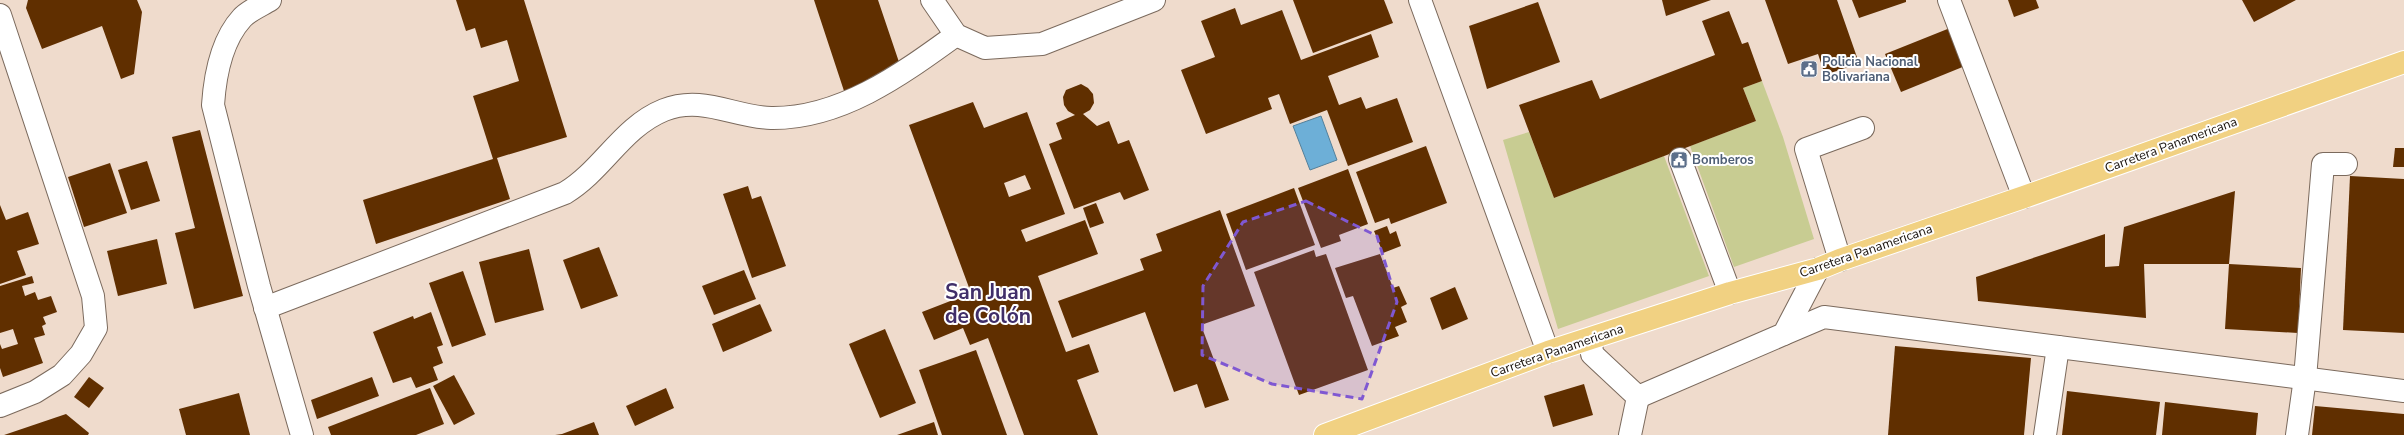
<svg xmlns="http://www.w3.org/2000/svg" width="2404" height="435" font-family="'Nunito Sans',sans-serif">
  <rect width="100%" height="100%" fill="#efdbcc"/>
  <g fill="#c8cc92">
    <polygon points="1762,81 1783,137 1814,239 1734,267 1690,146 1756,121 1743,88"/>
    <polygon points="1529,132 1554,198 1664,156 1709,276 1558,329 1503,140"/>
  </g>
  <polygon fill="#6dafd7" stroke="#54809a" points="1321,116 1337,160 1310,170 1293,126"/>
  <g fill="#602f00" fill-rule="evenodd">
    <polygon points="28,0 137,0 142,12 134,74 121,79 102,26 42,49 26,8"/>
    <polygon points="456,0 524,0 567,137 497,158 510,199 376,244 363,200 493,159 473,96 519,81 507,40 481,48 475,28 466,31"/>
    <polygon points="814,0 878,0 901,68 872,77 875,84 845,94"/>
    <polygon points="1293,0 1384,0 1393,23 1313,53"/>
    <polygon points="1662,0 1711,0 1666,16"/>
    <polygon points="1765,0 1837,0 1859,63 1825,75 1818,54 1788,64"/>
    <polygon points="1852,0 1906,0 1906,2 1859,18"/>
    <polygon points="2008,0 2036,0 2039,8 2014,17"/>
    <polygon points="2242,0 2296,0 2254,22"/>
    <polygon points="1538,2 1560,62 1487,89 1469,26"/>
    <polygon points="1235,8 1241,25 1282,10 1301,60 1371,34 1379,57 1328,76 1339,105 1361,97 1366,109 1397,98 1413,142 1348,166 1327,110 1290,124 1279,94 1268,98 1272,109 1206,134 1181,70 1215,57 1201,21"/>
    <polygon points="1729,11 1742,44 1748,42 1762,81 1743,88 1756,121 1554,198 1519,105 1592,80 1600,99 1715,55 1702,21"/>
    <polygon points="1950,28 1965,66 1901,92 1885,54"/>
    <polygon points="1081,84 1088,88 1093,94 1094,103 1090,110 1083,114 1097,126 1109,121 1118,144 1129,140 1149,190 1124,200 1120,192 1074,209 1049,144 1062,139 1056,123 1075,115 1068,111 1064,105 1063,97 1066,90"/>
    <path d="M 973,102 L 984,128 L 1027,112 L 1065,214 L 1021,230 L 1026,242 L 1085,220 L 1098,254 L 1038,276 L 1066,352 L 1089,344 L 1099,372 L 1077,380 L 1098,435 L 1024,435 L 988,338 L 970,345 L 963,328 L 934,340 L 922,312 L 971,293 L 909,125 ZM 1025,175 L 1031,189 L 1009,197 L 1004,183 Z"/>
    <polygon points="200,130 243,296 194,309 175,233 195,228 172,137"/>
    <polygon points="1426,146 1447,203 1391,224 1389,218 1375,223 1356,172"/>
    <polygon points="2395,148 2404,148 2404,167 2393,167"/>
    <polygon points="147,161 160,201 131,210 118,170"/>
    <polygon points="110,163 127,213 84,227 68,177"/>
    <polygon points="1348,169 1368,224 1339,235 1341,241 1321,248 1298,188"/>
    <polygon points="2350,176 2404,179 2404,333 2343,330"/>
    <polygon points="748,186 752,199 761,196 786,266 752,278 723,194"/>
    <polygon points="1294,188 1315,245 1246,270 1226,214"/>
    <polygon points="2235,191 2229,264 2144,264 2146,318 1978,301 1976,277 2105,234 2105,267 2119,266 2124,227"/>
    <polygon points="1096,203 1104,223 1090,228 1083,208"/>
    <polygon points="0,205 6,220 28,212 39,244 17,251 26,275 0,284"/>
    <polygon points="1220,210 1255,306 1201,325 1229,400 1205,408 1197,384 1174,392 1145,312 1072,338 1058,301 1144,270 1140,259 1162,251 1156,234"/>
    <polygon points="1387,226 1390,234 1396,231 1401,246 1383,253 1374,231"/>
    <polygon points="157,239 167,284 118,296 107,251"/>
    <polygon points="599,247 618,296 581,309 563,260"/>
    <polygon points="529,249 544,310 495,323 479,262"/>
    <polygon points="1314,250 1316,257 1326,254 1368,370 1299,395 1254,272"/>
    <polygon points="1380,254 1393,288 1399,286 1407,304 1401,307 1407,322 1395,327 1399,336 1372,346 1353,296 1346,298 1335,268"/>
    <polygon points="2229,264 2301,268 2298,333 2225,329"/>
    <polygon points="744,270 756,299 714,315 702,286"/>
    <polygon points="463,271 486,335 452,347 429,283"/>
    <polygon points="32,276 34,283 22,286 25,296 35,292 38,300 51,296 57,312 43,317 46,324 42,326 45,335 34,338 43,363 3,377 0,368 0,344 2,349 18,344 13,329 0,333 0,286"/>
    <polygon points="1455,287 1468,319 1442,330 1430,298"/>
    <polygon points="760,304 772,331 723,352 712,324"/>
    <polygon points="431,312 443,345 437,347 443,363 433,367 438,380 416,388 411,377 393,383 373,332 413,316 414,319"/>
    <polygon points="885,329 916,403 880,418 849,344"/>
    <polygon points="1895,346 2031,358 2024,435 1888,435"/>
    <polygon points="976,350 1007,435 942,435 919,370"/>
    <polygon points="454,375 475,414 454,425 433,386"/>
    <polygon points="89,377 104,388 89,408 74,397"/>
    <polygon points="372,377 379,396 317,419 311,400"/>
    <polygon points="1584,384 1593,415 1553,427 1544,396"/>
    <polygon points="430,388 444,424 416,435 331,435 328,427"/>
    <polygon points="666,388 674,408 635,426 626,406"/>
    <polygon points="2067,391 2160,402 2156,435 2062,435"/>
    <polygon points="239,393 250,435 186,435 179,409"/>
    <polygon points="2165,402 2258,413 2256,435 2162,435"/>
    <polygon points="2315,406 2404,414 2404,435 2312,435"/>
    <polygon points="66,414 89,433 88,435 4,435"/>
    <polygon points="594,422 599,435 555,435 562,434"/>
    <polygon points="934,422 938,435 897,435"/>
  </g>
  <g fill="none" stroke-linecap="round" stroke-linejoin="round">
    <defs>
      <g id="minor">
        <path d="M 270,0 C 262,5 248,11 242,18 C 221,41 215,75 213,105 L 259,286 L 302,435"/>
        <polyline points="932,0 956,35 985,48 1042,44 1154,0"/>
        <polyline points="1420,0 1548,352"/>
        <polyline points="1949,0 2024,197"/>
        <polyline points="0,15 93,296 96,328 81,354 62,375 35,392 0,406"/>
        <polyline points="1680,159 1730,293"/>
        <polyline points="1840,260 1806,149 1863,128"/>
        <path d="M 265,308 L 565,193 C 603,170 622,127 664,110 C 702,95 734,117 771,118 C 841,119 902,74 956,35"/>
        <polyline points="1784,334 1824,317 2404,391"/>
        <polyline points="1591,339 1592,354 1638,397 1784,334 1818,269"/>
        <polyline points="1630,435 1638,397"/>
        <polyline points="2045,435 2058,347"/>
        <polyline points="2297,435 2305,378 2323,164 2346,164"/>
      </g>
      <polyline id="major" points="1325,435 1548,352 1730,293 1818,269 1840,260 2024,197 2404,62"/>
    </defs>
    <use href="#minor" stroke="#7b6a5d" stroke-width="24"/>
    <use href="#major" stroke="#fff" stroke-width="24"/>
    <use href="#minor" stroke="#fff" stroke-width="22"/>
    <use href="#major" stroke="#f1d182" stroke-width="22"/>
  </g>
  <path fill="#7f58d2" fill-opacity="0.2" stroke="#7f58d2" stroke-width="3" stroke-dasharray="8 5" stroke-linejoin="round" d="M 1306,201 L 1377,236 L 1397,302 L 1362,399 L 1272,384 L 1202,355 L 1203,286 L 1243,222 Z"/>
  <defs>
    <symbol id="civic-square" viewBox="-11 -11 22 22"><rect x="-9" y="-9" width="18" height="18" rx="4" fill="#5c6f8a" stroke="#fff"/><path d="M-.6-6.5H3V-4.5H.6V-3L4-1V1h2V6H-6V1h2V-1L-.6-3ZM-1.2 2.5V6h2.4V2.5Z" fill="#fff"/></symbol>
  </defs>
  <g fill-rule="evenodd">
    <use href="#civic-square" x="1799" y="59" width="20" height="20"/>
    <use href="#civic-square" x="1669" y="150" width="20" height="20"/>
  </g>
  <g text-anchor="middle" dominant-baseline="central" stroke-width="4" stroke-linejoin="round" paint-order="stroke">
    <g font-size="13" font-weight="bold" fill="#4e5e75" stroke="#fff" text-anchor="start">
      <text x="1822" y="62">Policia Nacional<tspan x="1822" dy="15">Bolivariana</tspan></text>
      <text x="1692" y="160">Bomberos</text>
    </g>
    <g font-size="13" fill="#19120d" stroke="#fff">
      <text transform="translate(2171 145) rotate(-20)">Carretera Panamericana</text>
      <text transform="translate(1866 251) rotate(-19)">Carretera Panamericana</text>
      <text transform="translate(1557 351) rotate(-19)">Carretera Panamericana</text>
    </g>
    <g font-size="21" font-weight="bold" fill="#402e69" stroke="#fff">
      <text x="988" y="292">San Juan<tspan x="988" dy="24">de Colón</tspan></text>
    </g>
  </g>
</svg>
